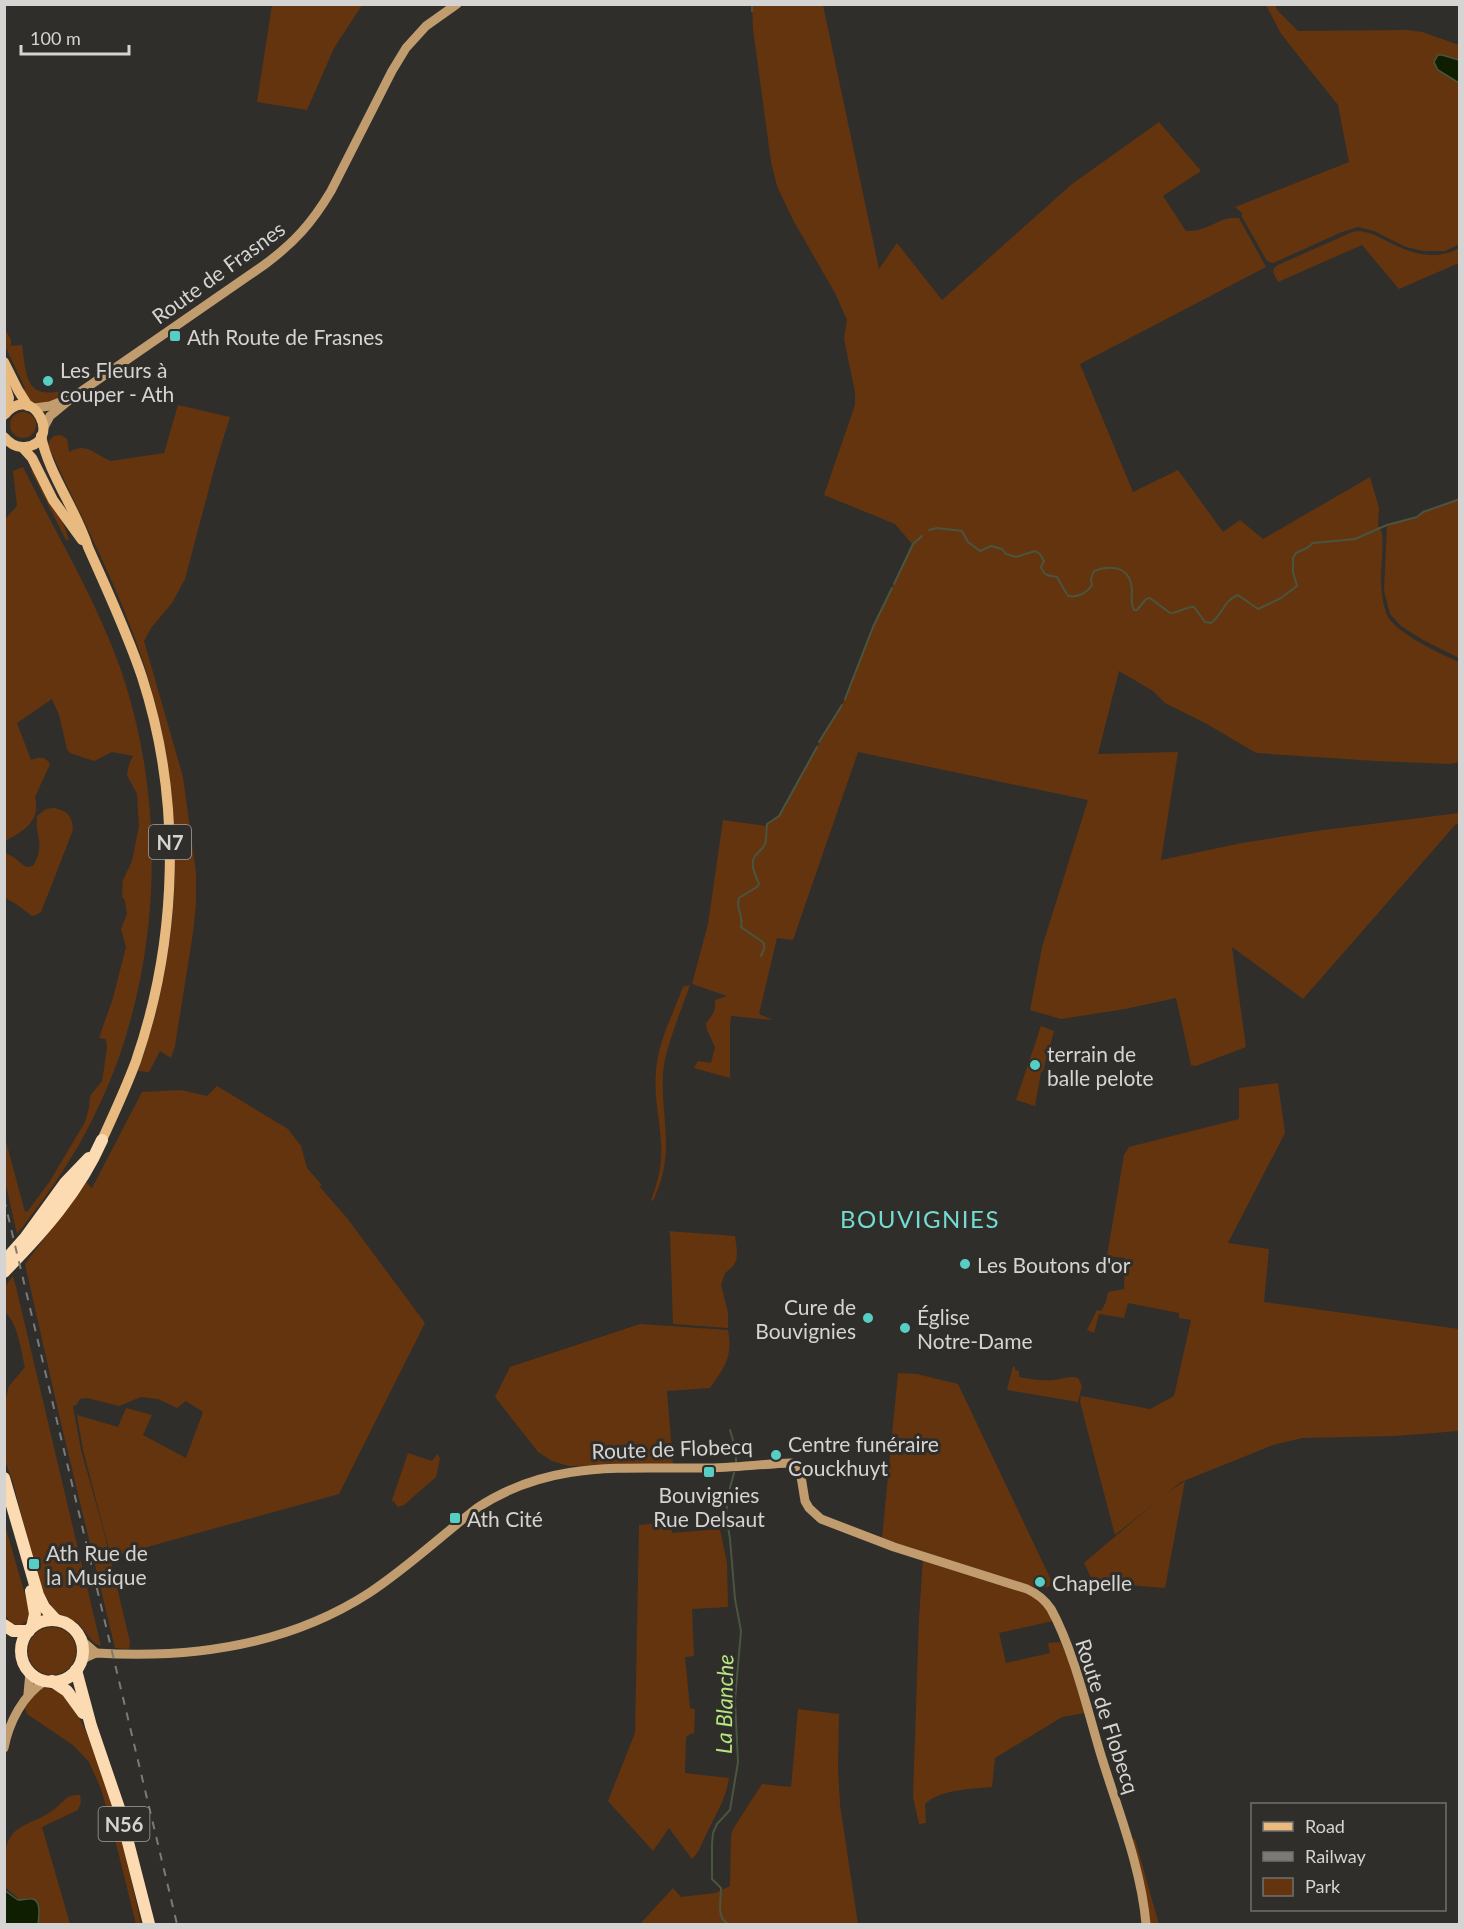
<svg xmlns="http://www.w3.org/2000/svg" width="1464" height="1929" font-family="Lato,sans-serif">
  <rect width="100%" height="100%" fill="#2f2e2a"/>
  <g fill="#64340f">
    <polygon points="272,5 362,5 334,48 307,110 257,102"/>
    <path d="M 752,5 L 823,5 L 879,269 L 897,243 L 942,300 L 1072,184 L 1159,122 L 1201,171 L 1163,196 L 1186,231 C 1190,231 1196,231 1201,229 C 1215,225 1224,216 1239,218 L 1266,267 L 1080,364 L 1133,492 L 1178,470 L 1223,532 L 1240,520 L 1263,539 L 1370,477 L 1379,508 L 1378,525 L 1382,533 C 1384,553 1379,574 1382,594 C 1383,603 1385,614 1391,621 C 1403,636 1441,654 1459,662 L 1459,762 L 1450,764 L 1376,761 L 1256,753 L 1207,724 L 1165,703 L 1153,691 L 1119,671 L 1098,754 L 1178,752 L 1161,860 L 1242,843 L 1316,831 L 1459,813 L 1459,823 L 1456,824 L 1303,999 L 1232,947 L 1246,1047 L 1196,1066 L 1191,1065 L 1176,998 L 1125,1009 L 1061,1019 L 1030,1010 L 1042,947 L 1088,800 L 858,752 L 793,940 L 777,938 L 759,1014 L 773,1020 L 731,1016 L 730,1027 L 730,1078 L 694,1068 L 698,1061 L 711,1063 L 715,1047 L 707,1030 L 706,1023 C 713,1015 716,1011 715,1000 L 727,996 L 692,984 L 708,924 L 723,820 L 766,826 L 779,816 L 817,747 L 842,705 L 873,627 L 913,545 L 895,524 L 824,495 L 855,405 L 855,392 L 844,339 L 847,320 L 835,293 L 793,220 L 777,186 L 771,162 L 753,29 Z"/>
    <polygon points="1266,5 1275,5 1278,11 1298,31 1407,30 1422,32 1459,45 1459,60 1442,55 1447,75 1459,83 1460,244 1445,251 1423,251 1406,247 1374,231 1358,227 1342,232 1273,263 1267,261 1242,217 1242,213 1235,207 1349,162 1338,105 1289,44 1280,32"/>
    <path d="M 1359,231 C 1373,232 1383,240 1395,245 C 1415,255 1439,260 1459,248 L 1459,263 L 1399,289 L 1362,245 L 1278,282 L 1273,272 L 1274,268 L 1278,265 L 1352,232 Z"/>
    <path d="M 4,327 L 11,340 L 11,346 L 22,345 C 27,381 26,401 70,389 C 52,402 38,413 22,392 L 25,388 L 5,346 Z"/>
    <path d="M 178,405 L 230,417 L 216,462 L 185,579 L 172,603 L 151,628 L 144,641 L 183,777 L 196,873 L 196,903 L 193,933 L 175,1046 L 171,1058 L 160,1051 L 149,1072 L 138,1071 C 188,932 187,783 137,644 C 113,576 78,511 48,445 L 50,440 L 54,436 L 61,435 L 67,439 L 69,452 C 87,441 95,455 111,461 L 164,453 Z"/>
    <circle cx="23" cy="425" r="13"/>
    <path d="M 23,467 C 55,532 93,594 118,662 C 170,805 162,980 94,1116 C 74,1158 46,1197 17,1234 L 5,1181 L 5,1138 L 25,1212 L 28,1211 L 50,1181 L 85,1122 L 89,1108 L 90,1096 L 102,1081 L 103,1075 L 107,1048 L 106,1039 L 99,1038 L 113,998 L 126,947 L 121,929 L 127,914 L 125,901 L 122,896 L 123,880 L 132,861 L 139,826 L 137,794 L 127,775 L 129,764 L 133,756 L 112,752 L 94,761 L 70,753 L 67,749 L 59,715 L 52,699 L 17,723 L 31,760 C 39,757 45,756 50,764 L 35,797 C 41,822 23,831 5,841 L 5,519 L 17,506 L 13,471 Z"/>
    <polygon points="32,469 60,514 69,540 66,540 31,471"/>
    <polygon points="1459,499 1460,499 1459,658 1423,640 1401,626 1390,614 1384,591 1387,525 1413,519 1423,512"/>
    <path d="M 54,808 C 68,811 72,816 73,830 L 41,912 L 36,915 L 32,916 L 16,904 L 5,898 L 5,853 L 12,856 L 26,867 L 33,866 C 46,844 35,838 37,816 L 46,809 Z"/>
    <path d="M 690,985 C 682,1009 664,1050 663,1074 C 661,1123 676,1152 653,1201 L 651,1200 C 656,1187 660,1174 661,1159 C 663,1130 653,1101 656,1071 C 658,1042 673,1014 683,987 Z"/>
    <polygon points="1041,1026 1054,1031 1043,1071 1041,1072 1035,1106 1016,1100"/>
    <polygon points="1278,1083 1285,1133 1228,1243 1269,1249 1264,1302 1459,1329 1459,1431 1394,1436 1302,1438 1273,1445 1181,1482 1115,1535 1080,1402 1081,1396 1150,1409 1174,1396 1191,1320 1179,1318 1179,1313 1128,1303 1124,1318 1099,1314 1094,1333 1087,1330 1097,1310 1101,1311 1106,1302 1108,1292 1124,1289 1125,1258 1107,1256 1124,1155 1129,1147 1239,1119 1239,1088"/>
    <polygon points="217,1086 288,1129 301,1146 307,1168 322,1185 319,1186 347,1218 425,1323 339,1494 111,1557 83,1450 77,1415 118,1427 126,1408 152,1415 143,1435 186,1458 203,1412 186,1401 177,1408 158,1399 141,1397 119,1406 87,1398 80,1399 76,1405 73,1406 81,1450 103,1528 130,1642 129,1649 115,1648 60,1419 25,1264 86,1182 92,1188 142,1092 181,1090 207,1096"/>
    <path d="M 667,1231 L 735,1236 C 737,1252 741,1263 725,1273 L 721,1285 L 728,1312 L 728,1328 L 673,1324 L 670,1233 Z"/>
    <path d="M 13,1276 L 16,1287 L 101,1646 L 94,1643 L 78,1623 L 59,1614 L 53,1609 L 41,1588 L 13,1483 L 5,1460 L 4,1406 L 9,1386 L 25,1367 C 21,1351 18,1323 5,1312 L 5,1286 Z"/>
    <path d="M 640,1324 L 728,1330 C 733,1356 725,1367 710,1388 L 667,1391 L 673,1464 L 569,1466 L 552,1461 L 538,1452 L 495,1397 L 510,1367 Z"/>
    <path d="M 1013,1366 L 1015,1367 L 1015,1370 L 1019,1371 L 1019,1377 C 1030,1379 1042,1381 1054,1380 C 1063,1379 1070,1375 1078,1378 L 1082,1386 L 1078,1402 L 1007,1390 Z"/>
    <path d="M 898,1373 L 917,1374 L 958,1384 L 1053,1584 C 1043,1591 1035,1587 1025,1584 L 882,1539 Z"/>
    <polygon points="408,1453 432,1461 437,1454 440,1458 436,1477 404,1505 398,1507 392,1500"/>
    <polygon points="1185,1481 1165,1588 1093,1582 1084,1563 1164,1495"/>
    <polygon points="4,1522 30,1612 27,1621 19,1626 11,1623 5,1615"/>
    <path d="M 670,1522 L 672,1533 L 720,1529 L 727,1563 L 728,1607 L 692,1609 L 694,1656 L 685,1657 L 690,1708 L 695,1709 L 694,1734 L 692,1733 L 686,1737 L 685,1773 L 729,1778 C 726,1800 715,1815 706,1835 C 701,1844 700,1852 692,1859 L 669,1828 L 653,1851 L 608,1801 L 635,1733 L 639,1525 Z"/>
    <path d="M 923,1559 L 1032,1595 L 1046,1608 L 1053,1621 L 999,1633 L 1006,1663 L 1050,1653 L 1048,1643 L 1060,1642 L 1066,1653 L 1068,1652 L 1085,1713 L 1062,1717 L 995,1758 L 992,1787 C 971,1789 941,1789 925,1804 L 926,1823 L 919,1824 L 913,1797 L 919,1618 Z"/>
    <circle cx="52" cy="1651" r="24"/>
    <path d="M 42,1688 C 63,1688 68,1701 81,1716 L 79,1717 C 110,1781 126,1856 141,1924 L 136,1924 L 112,1827 L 101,1789 L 89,1762 L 73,1745 L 27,1714 L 25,1708 L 30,1698 Z"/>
    <polygon points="798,1709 839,1714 838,1769 840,1805 858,1924 640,1924 673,1888 681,1897 715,1893 730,1886 731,1836 733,1829 762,1784 791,1787"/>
    <path d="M 75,1795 L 80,1795 L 81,1802 L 78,1810 L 42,1827 L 70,1924 L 38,1924 L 39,1907 L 30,1898 L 20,1900 L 5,1887 C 5,1867 0,1842 18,1829 C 29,1822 42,1818 52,1811 C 61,1805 65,1796 75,1795 Z"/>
    <polygon points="1135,1839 1158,1921 1158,1924 1149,1924 1130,1840"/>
  </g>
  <g fill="#0f1e00" stroke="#4a553f" stroke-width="1.5">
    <polygon points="1438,55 1442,55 1459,60 1459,83 1438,70 1434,62"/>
    <path d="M 4,1890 L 18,1900 C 22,1900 25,1899 29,1899 C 42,1897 39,1916 38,1924 L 5,1924 Z"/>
  </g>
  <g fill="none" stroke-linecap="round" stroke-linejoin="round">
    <g stroke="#4a553f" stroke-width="2">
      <polyline points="752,11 752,4"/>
      <path d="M 929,530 L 937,528 L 962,531 L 968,542 L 980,551 L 991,546 L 1002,549 L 1006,554 L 1016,557 L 1035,551 L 1040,554 L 1044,561 L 1041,567 C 1044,576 1049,576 1057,577 L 1068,596 C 1077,598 1087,593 1092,585 L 1091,579 L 1094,571 C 1113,564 1131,567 1132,591 C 1132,598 1130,603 1134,610 L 1137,610 L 1146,599 L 1150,598 L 1170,613 C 1179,613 1186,606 1194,607 L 1205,622 L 1211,623 C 1223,614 1224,600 1238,595 L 1258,609 L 1281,598 L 1297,586 L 1293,572 L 1293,558 L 1296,553 L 1307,548 L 1313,543 L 1355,539 L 1387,525 L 1417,517 L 1423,512 L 1460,499"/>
      <polyline points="894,584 913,544 922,536"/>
      <polyline points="845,699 873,627 892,588"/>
      <polyline points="819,742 842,705"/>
      <path d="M 761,956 L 764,949 L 764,943 L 741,927 C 744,913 735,910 739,898 L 757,887 L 759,884 C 756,876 749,864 755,856 C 759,851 763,849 765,844 C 767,838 766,831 767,824 L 779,816 L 817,747"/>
      <polyline points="730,1430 736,1450 736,1462"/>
      <path d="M 728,1924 C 716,1917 721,1901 721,1888 L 712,1879 L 712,1844 L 713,1833 L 717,1824 L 730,1810 L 738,1762 L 735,1700 L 741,1631 L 735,1599 L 730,1539 L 726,1515 L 728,1495 L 734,1473"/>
    </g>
    <g stroke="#c09c6f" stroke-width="9">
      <polyline points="34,408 50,406 65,400"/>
      <path d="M 44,427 L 50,416 L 73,397 L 264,265 C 294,243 312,223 331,191 L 392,71 L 406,48 L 426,26 L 457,4"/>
      <polyline points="81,1640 96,1653"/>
      <path d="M 79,1665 L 85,1658 L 96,1653 C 192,1659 287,1646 369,1593 C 407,1568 441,1536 477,1508 C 550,1460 620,1469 704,1468 C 733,1468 762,1464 791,1463 L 799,1464 L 805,1501 L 809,1508 L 821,1519 L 894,1547 L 1027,1589 C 1036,1593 1045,1600 1051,1609 C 1073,1649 1087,1708 1100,1752 C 1117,1808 1141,1866 1146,1924"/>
      <polyline points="28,1694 30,1672"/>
      <path d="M 4,1748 C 9,1722 23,1695 45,1681"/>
    </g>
    <g stroke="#e8ba7f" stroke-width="10">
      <polyline points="4,362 18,390 28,406"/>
      <polyline points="4,382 9,398 6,413"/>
      <path d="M 4,415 C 33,380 64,443 25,447 C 16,448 10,444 4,437"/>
      <path d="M 41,436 C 49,475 76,509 88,547 C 107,590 127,632 142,677 C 182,800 178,939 136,1061 C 126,1088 114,1114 102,1140"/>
      <polyline points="22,447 32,458 53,500 82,540"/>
    </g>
    <g stroke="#fcdbb2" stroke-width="12">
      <polyline points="9,1256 25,1238 65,1183 89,1158"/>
      <path d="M 4,1272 C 43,1232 79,1192 102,1140"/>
      <polyline points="4,1478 38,1595 44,1607 56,1620"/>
      <polyline points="31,1591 35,1614 32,1627"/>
      <circle cx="52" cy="1651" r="31"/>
      <polyline points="4,1625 13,1631 29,1631"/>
      <polyline points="76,1670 91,1726 120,1811 149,1924"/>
      <polyline points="52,1681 67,1691 83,1713"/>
    </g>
    <polyline stroke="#7b7a77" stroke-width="2" stroke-dasharray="8 8" stroke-linecap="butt" points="4,1199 177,1924"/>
  </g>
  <g fill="#56cec3" stroke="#2f2e2a" stroke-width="2">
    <rect x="169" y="330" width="12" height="12" rx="3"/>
    <circle cx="48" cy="381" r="6"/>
    <circle cx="1035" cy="1065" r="6"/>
    <circle cx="965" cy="1264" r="6"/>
    <circle cx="868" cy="1318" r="6"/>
    <circle cx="905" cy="1328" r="6"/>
    <circle cx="776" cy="1455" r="6"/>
    <rect x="703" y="1466" width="12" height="12" rx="3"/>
    <rect x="449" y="1512" width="12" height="12" rx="3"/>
    <rect x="28" y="1558" width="12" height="12" rx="3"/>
    <circle cx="1040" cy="1582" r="6"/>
  </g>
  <g text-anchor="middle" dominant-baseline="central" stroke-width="6" stroke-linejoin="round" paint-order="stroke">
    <g fill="#2f2e2a" stroke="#a3a2a0" stroke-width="1.5">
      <rect x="149" y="825" width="42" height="34" rx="4.5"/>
      <rect x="98.5" y="1807" width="51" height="34" rx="4.5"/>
    </g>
    <g font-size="20" font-weight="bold" fill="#d5d4d2">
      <text x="170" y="842">N7</text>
      <text x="124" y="1824">N56</text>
    </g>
    <g font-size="21" fill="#d5d4d2" stroke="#2f2e2a">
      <text transform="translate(218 272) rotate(-36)">Route de Frasnes</text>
      <text transform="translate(672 1448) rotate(-2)">Route de Flobecq</text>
      <text transform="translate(1108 1716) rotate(72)">Route de Flobecq</text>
    </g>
    <g font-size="21" fill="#d5d4d2" stroke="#2f2e2a" text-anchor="start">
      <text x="187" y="336">Ath Route de Frasnes</text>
      <text x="60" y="369">Les Fleurs à<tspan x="60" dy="24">couper - Ath</tspan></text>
      <text x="1047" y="1053">terrain de<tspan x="1047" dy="24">balle pelote</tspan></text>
      <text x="977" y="1264">Les Boutons d'or</text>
      <text x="856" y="1306" text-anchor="end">Cure de<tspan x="856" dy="24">Bouvignies</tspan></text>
      <text x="917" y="1316">Église<tspan x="917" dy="24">Notre-Dame</tspan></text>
      <text x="788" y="1443">Centre funéraire<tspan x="788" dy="24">Couckhuyt</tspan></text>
      <text x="709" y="1494" text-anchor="middle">Bouvignies<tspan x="709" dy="24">Rue Delsaut</tspan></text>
      <text x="467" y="1518">Ath Cité</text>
      <text x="46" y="1552">Ath Rue de<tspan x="46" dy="24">la Musique</tspan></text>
      <text x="1052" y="1582">Chapelle</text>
    </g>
    <g font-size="22" font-style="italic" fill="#b6e681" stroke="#2f2e2a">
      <text transform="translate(724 1704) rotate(-89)">La Blanche</text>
    </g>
    <g font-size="24" letter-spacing="1.5" fill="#72dcd1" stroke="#2f2e2a">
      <text x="920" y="1218">BOUVIGNIES</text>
    </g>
  </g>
  <rect width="1464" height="1929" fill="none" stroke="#d5d4d2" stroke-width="12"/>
  <rect x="1251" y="1803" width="195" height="108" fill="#2f2e2a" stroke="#71706d" stroke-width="1.5"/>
  <rect x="1263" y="1822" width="30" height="9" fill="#e8ba7f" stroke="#71706d" stroke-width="1.5"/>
  <text x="1305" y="1833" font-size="18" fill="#d5d4d2">Road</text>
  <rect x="1263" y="1852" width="30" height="9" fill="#7b7a77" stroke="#71706d" stroke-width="1.5"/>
  <text x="1305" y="1863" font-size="18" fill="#d5d4d2">Railway</text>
  <rect x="1263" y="1878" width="30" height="18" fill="#64340f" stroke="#71706d" stroke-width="1.5"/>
  <text x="1305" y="1893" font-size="18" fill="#d5d4d2">Park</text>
  <path d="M21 45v9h108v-9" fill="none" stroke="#d5d4d2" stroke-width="3"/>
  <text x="30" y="45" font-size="18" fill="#d5d4d2" stroke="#2f2e2a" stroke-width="4.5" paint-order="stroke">100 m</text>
</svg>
